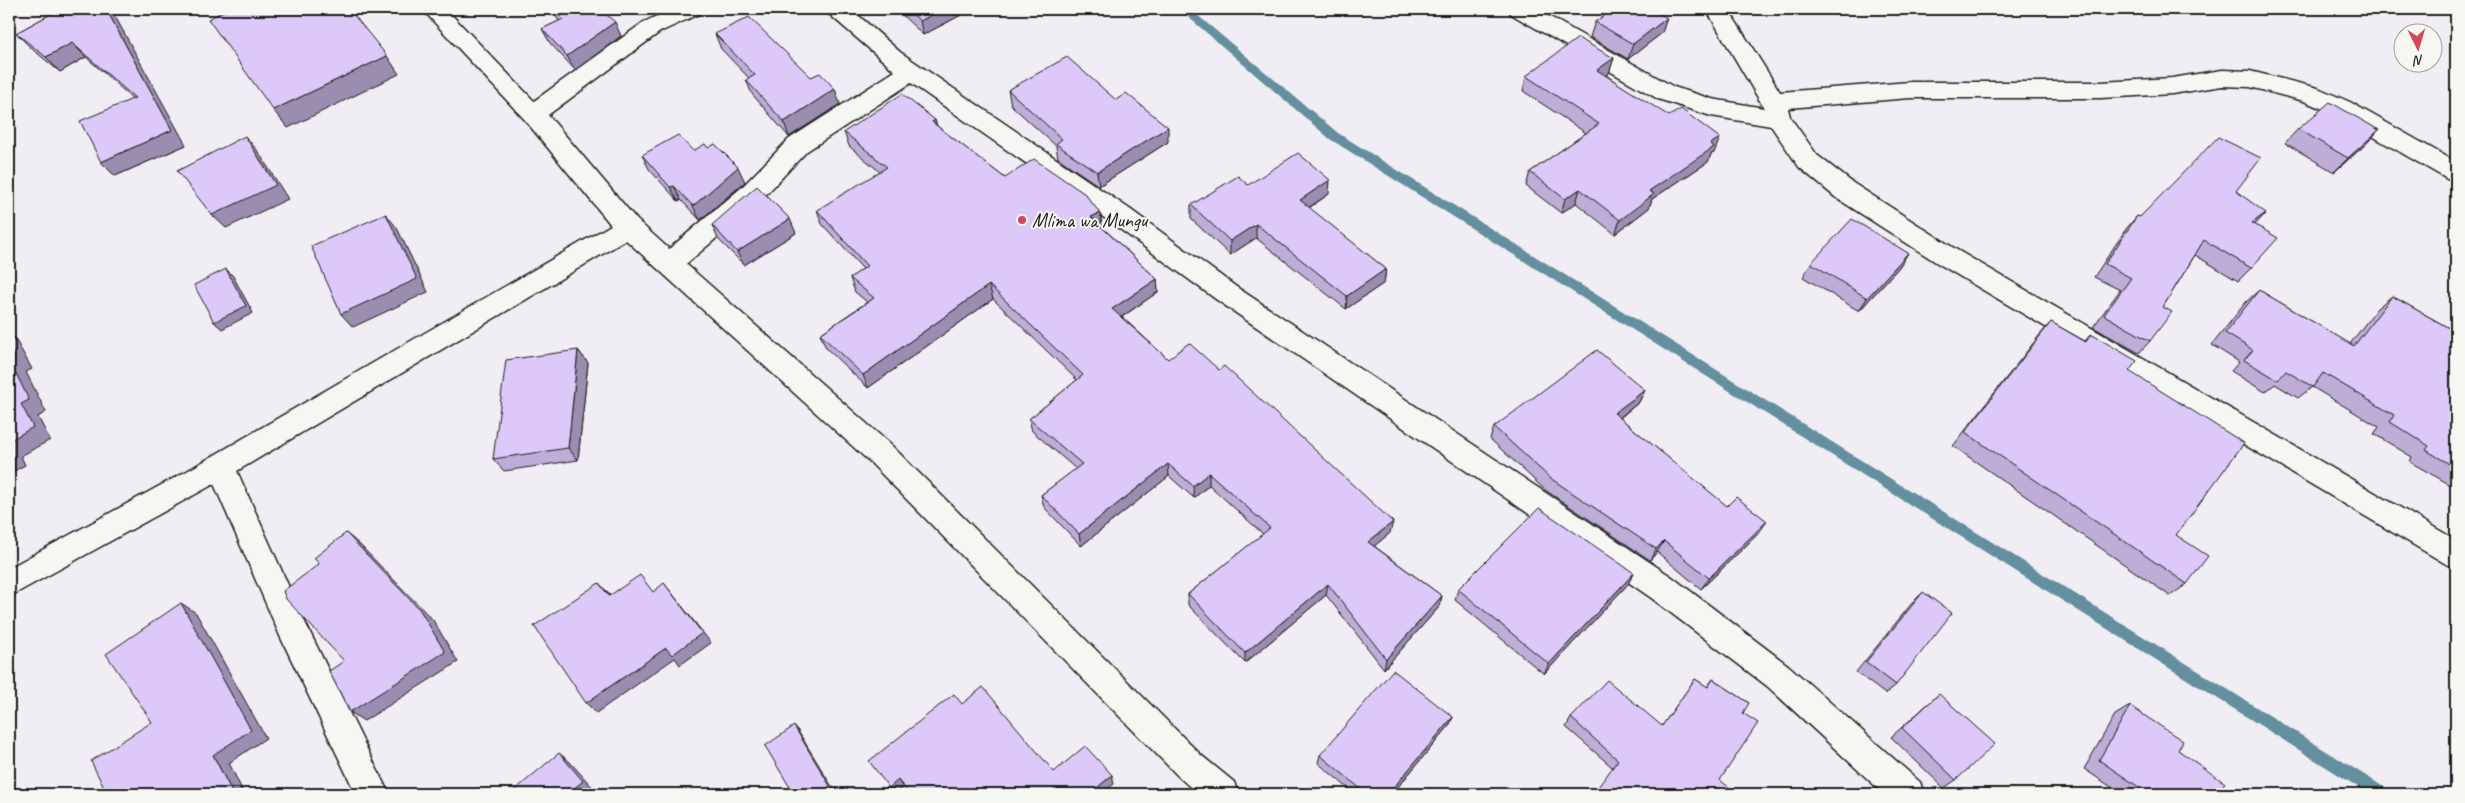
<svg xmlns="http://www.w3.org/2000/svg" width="2465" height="803" font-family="Caveat,sans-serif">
  <rect width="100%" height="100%" fill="#f1edf4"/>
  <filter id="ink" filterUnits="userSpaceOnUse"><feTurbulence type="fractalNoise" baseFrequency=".02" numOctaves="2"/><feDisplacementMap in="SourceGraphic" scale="10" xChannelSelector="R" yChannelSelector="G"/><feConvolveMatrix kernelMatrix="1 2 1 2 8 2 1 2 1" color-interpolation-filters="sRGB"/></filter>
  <g filter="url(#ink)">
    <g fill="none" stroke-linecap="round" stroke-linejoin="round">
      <polygon fill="#638f9e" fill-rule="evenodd" points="1179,9 1190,9 1338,133 2387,789 2389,794 2369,794 1330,139"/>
      <defs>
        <g id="minor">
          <polygon points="422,9 446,9 534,101 644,22 672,9 702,9 699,14 660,32 548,115 637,220 669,249 742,187 789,139 895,71 829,14 826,9 851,9 900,52 1131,210 1235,286 1672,577 1789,666 1920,782 1924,794 1884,794 1767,686 1650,597 1217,300 1113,224 911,83 807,151 760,201 686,264 891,445 1201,755 1234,782 1238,794 1198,794 1179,777 871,463 626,240 237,471 302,616 389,794 356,794 280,636 214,484 9,597 9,568 187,471 611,225 525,120"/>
          <polygon points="1508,9 1536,9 1674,87 1712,99 1764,108 1706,9 1728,9 1780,92 1910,82 2101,82 2172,78 2222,70 2250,71 2318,88 2350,102 2456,162 2456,182 2447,179 2334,114 2304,101 2250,87 2222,86 2172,94 2101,98 1910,98 1788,108 1790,117 1817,155 1853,183 1957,250 2456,540 2456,568 2446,564 1939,264 1835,197 1799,167 1771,126 1711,116 1658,99 1511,14"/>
        </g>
      </defs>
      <use href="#minor" stroke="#1c1c1c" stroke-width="3"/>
      <use href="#minor" fill="#f6f6f2" fill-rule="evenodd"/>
    </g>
    <g fill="#bdadd7" stroke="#1c1c1c">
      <polygon points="60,9 186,145 115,176 133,99 86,57 60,72 31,48 16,33"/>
      <polygon points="552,9 602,9 601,9 621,36 575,70 550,43 542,29 559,21"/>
      <polygon points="896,9 962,9 963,14 923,35"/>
      <polygon points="1595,22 1662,33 1628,59 1590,37"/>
      <polygon points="715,34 811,77 840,104 789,137 752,94 746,80 749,78 721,49"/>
      <polygon points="1614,58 1609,73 1606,75 1714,153 1711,154 1708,162 1652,199 1649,208 1615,234 1576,203 1561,213 1526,186 1530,172 1586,133 1523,91 1526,76"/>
      <polygon points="1008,90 1116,100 1168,142 1099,186 1058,158 1056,146 1011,105"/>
      <polygon points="935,120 937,126 1005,178 1100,213 1102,227 1157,279 1158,292 1122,317 1168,359 1390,533 1374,546 1442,596 1439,607 1384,669 1326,595 1245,663 1188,605 1188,594 1263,534 1209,485 1194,498 1169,476 1081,546 1044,507 1041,495 1076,469 1032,431 1029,419 1077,380 993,299 868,388 826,348 820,334 867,302 855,292 850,278 863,269 822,224 817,210 880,172 849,146 844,132"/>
      <polygon points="2298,129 2379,130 2365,145 2334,172 2285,143"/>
      <polygon points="708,148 745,182 700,220 681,200 678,201 649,169 642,155 693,151"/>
      <polygon points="1248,185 1329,194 1309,208 1386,269 1384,283 1346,309 1256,238 1230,255 1191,219 1191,205"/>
      <polygon points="2236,191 2255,225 2251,268 2238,281 2195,255 2163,307 2150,341 2139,353 2093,327 2120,290 2094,277 2126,229 2137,216 2140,217"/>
      <polygon points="712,225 796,233 744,265 718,239"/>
      <polygon points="1908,253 1899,267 1859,311 1803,277 1811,263"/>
      <polygon points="2259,290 2350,344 2377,308 2392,296 2456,332 2456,488 2410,462 2412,457 2374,434 2379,427 2312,387 2298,398 2275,384 2265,392 2231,371 2239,362 2212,345 2246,302"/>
      <polygon points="2051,322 2085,341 2091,334 2129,371 2176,535 2187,584 2170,596 1953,446 2038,337"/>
      <polygon points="578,350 588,363 578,460 504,471 493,459"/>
      <polygon points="1645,390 1639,402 1620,418 1759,533 1701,589 1657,552 1650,560 1545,490 1490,439 1494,427"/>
      <polygon points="1628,584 1544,674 1455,600 1458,589"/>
      <polygon points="1923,592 1896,685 1885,694 1856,672 1912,603"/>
      <polygon points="1695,679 1707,687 1713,679 1749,703 1612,767 1566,727 1571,718 1662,726"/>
      <polygon points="1939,694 1956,780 1944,788 1891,737"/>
      <polygon points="2130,706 2178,750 2216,794 2122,794 2084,769 2115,715"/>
      <polygon points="1453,717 1449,726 1392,794 1355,794 1318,763 1320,755"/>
    </g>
    <g fill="#9a8daf" stroke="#1c1c1c">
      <polygon points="106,9 111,9 186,145 115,176 101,162 172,130"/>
      <polygon points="943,9 962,9 963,14 923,35 920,21"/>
      <polygon points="1667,18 1662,33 1628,59 1633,44"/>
      <polygon points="615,22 621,36 575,70 567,56"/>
      <polygon points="72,43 86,57 60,72 46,57"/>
      <polygon points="387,56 399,74 288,128 273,110"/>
      <polygon points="1614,58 1609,73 1593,85 1597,70"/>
      <polygon points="835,89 840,104 789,137 784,122"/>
      <polygon points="935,120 939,134 932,122"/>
      <polygon points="1168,127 1168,142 1099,186 1097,172"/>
      <polygon points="2379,130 2365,145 2334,172 2348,158"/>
      <polygon points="245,136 257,150 288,199 226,228 212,215"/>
      <polygon points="1720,138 1714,153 1711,154 1708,162 1652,199 1649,208 1615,234 1620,220 1649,191 1710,144"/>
      <polygon points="738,167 745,182 700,220 693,206"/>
      <polygon points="1330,180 1329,194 1299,214 1300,200"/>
      <polygon points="674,186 681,200 678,201 670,187"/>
      <polygon points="1580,189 1576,203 1561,213 1565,199"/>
      <polygon points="1100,213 1102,226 1093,231 1091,217"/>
      <polygon points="2266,213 2254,226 2252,223"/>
      <polygon points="386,214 397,228 428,292 353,327 341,314"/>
      <polygon points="790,219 796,233 744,265 737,252"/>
      <polygon points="1256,224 1256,238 1230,255 1230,241"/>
      <polygon points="1908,253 1899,267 1859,311 1867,298"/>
      <polygon points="226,269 233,276 253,313 222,329 214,322"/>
      <polygon points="1386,269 1384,283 1346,309 1347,296"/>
      <polygon points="1157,279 1158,292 1114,322 1112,309"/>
      <polygon points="989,285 993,299 868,388 863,375"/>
      <polygon points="9,328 32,369 26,372 46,412 38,417 50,440 21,456 25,465 9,474 9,441 21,404 9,359"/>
      <polygon points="578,350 588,363 578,460 568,448"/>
      <polygon points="1645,390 1639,402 1609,426 1614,413"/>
      <polygon points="1168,464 1169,476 1081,546 1079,534"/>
      <polygon points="1209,473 1209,485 1194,498 1193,486"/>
      <polygon points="1767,521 1759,533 1701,589 1709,578"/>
      <polygon points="1393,522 1390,533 1366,553 1368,542"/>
      <polygon points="346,533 360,545 433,620 458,662 364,721 350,712"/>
      <polygon points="1664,541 1657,552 1650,560 1656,549"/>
      <polygon points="1634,573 1628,584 1544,674 1549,664"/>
      <polygon points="599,583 609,594 619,607 609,596"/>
      <polygon points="664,583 711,643 680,665 675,658 596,713 586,703 666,648"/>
      <polygon points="1328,584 1326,595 1245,663 1245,653"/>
      <polygon points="1442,596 1439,607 1384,669 1386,659"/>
      <polygon points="181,603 196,613 266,738 229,763 244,794 233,794 213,755"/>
      <polygon points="1453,717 1449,726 1392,794 1388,794"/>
      <polygon points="794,726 798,731 834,790 828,794 818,794"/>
      <polygon points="559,753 570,762 594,789 588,794 567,794"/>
      <polygon points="1112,775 1114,784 1102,794 1090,794"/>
      <polygon points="898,780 903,788 896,794 893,794 889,788"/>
    </g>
    <g fill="#dcc9fa" stroke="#1c1c1c">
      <polygon points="60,9 106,9 172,130 101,162 80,121 135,98 72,43 46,57 16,33"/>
      <polygon points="228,9 349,9 387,56 273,110 208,19"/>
      <polygon points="553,9 600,9 615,22 567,56 542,29 563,19"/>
      <polygon points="907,9 943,9 920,21"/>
      <polygon points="1614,9 1652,9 1667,18 1633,44 1595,22"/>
      <polygon points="749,17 811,77 820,73 835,89 784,122 746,80 755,75 715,34"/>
      <polygon points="1578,38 1614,58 1597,70 1669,116 1681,109 1720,138 1710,144 1714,147 1649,191 1654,194 1620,220 1580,189 1565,199 1530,172 1599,124 1526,76"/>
      <polygon points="1067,57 1116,100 1126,93 1168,127 1097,172 1056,144 1062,139 1008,90"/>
      <polygon points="902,94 935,120 932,122 1005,178 1034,159 1085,194 1100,213 1091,217 1157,279 1112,309 1168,359 1189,343 1219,370 1224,366 1393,522 1368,542 1442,596 1386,659 1328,584 1245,653 1188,594 1270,528 1209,473 1193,486 1168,464 1079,534 1041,495 1082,464 1029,419 1083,375 989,285 863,375 820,334 874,298 850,278 867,266 817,210 887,167 844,132"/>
      <polygon points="2330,102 2379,130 2348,158 2298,129"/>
      <polygon points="678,135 693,151 705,144 708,148 715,144 738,167 693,206 674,186 670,187 642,155"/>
      <polygon points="245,136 276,185 212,215 177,171"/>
      <polygon points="2218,137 2261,158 2236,191 2266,213 2252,223 2278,238 2251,268 2204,240 2163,307 2172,312 2150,341 2104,315 2131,278 2105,264 2137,216 2140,217"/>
      <polygon points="1298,153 1330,180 1300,200 1386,269 1347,296 1256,224 1230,241 1191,205 1238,176 1248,185"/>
      <polygon points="757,186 790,219 737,252 712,225"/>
      <polygon points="386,214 417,279 341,314 311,246"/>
      <polygon points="1852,219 1908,253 1867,298 1811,263"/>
      <polygon points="226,269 246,306 214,322 194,285"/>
      <polygon points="2259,290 2354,346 2392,296 2456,332 2456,468 2426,450 2429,446 2390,422 2394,415 2323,373 2313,387 2286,371 2278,380 2244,360 2253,350 2225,333"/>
      <polygon points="2051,322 2086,342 2091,334 2137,361 2129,371 2244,443 2176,535 2208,556 2187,584 1965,432"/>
      <polygon points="9,345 15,356 9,359"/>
      <polygon points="578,350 568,448 493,459 506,360"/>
      <polygon points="1597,350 1645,390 1614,413 1727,506 1736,497 1767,521 1709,578 1664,541 1656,549 1550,478 1494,427"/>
      <polygon points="9,359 29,400 21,404 33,427 9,441"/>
      <polygon points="1539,508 1634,573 1549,664 1458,589"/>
      <polygon points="346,533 420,610 445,652 350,712 329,671 344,661 286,599 283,591 319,564 314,558"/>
      <polygon points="640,575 653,592 664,583 702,633 672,655 666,648 586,703 534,626 599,583 609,596"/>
      <polygon points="1923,592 1952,613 1896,685 1866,662"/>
      <polygon points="181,603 251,730 213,755 233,794 162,794 161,792 157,794 107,794 91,761 152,722 106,654"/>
      <polygon points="1393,670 1453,717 1388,794 1367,794 1320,755"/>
      <polygon points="1695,679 1708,687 1713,679 1749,703 1743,713 1758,723 1720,780 1737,794 1593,794 1618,760 1571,718 1607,680 1662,726"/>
      <polygon points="983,687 1054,772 1085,746 1112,775 1090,794 909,794 898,780 889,788 869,761 954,694 962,704"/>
      <polygon points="1939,694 1995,744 1956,780 1902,728"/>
      <polygon points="2130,706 2183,741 2178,750 2225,783 2221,787 2216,794 2149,794 2099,760"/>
      <polygon points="794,726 830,786 818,794 794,794 765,746"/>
      <polygon points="559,753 583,781 567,794 510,794"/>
    </g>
  </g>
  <circle fill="#d1495b" stroke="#f6f6f2" stroke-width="2" cx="1022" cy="220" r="5"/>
  <g text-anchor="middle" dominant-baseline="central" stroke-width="4" stroke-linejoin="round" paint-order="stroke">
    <g font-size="20" fill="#1c1c1c" stroke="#f6f6f2" text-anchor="start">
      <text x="1032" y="220">Mlima wa Mungu</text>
    </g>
  </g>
  <rect width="2465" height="803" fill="none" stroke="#f6f6f2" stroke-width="30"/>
  <rect x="15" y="15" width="2435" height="773" fill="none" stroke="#1c1c1c" stroke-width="2" filter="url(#ink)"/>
  <g transform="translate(2418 48) rotate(175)"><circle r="24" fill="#f6f6f2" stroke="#9f9f9c"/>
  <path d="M0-4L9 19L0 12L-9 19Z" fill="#d1495b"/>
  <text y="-8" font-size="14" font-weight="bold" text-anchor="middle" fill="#1c1c1c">N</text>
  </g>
</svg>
